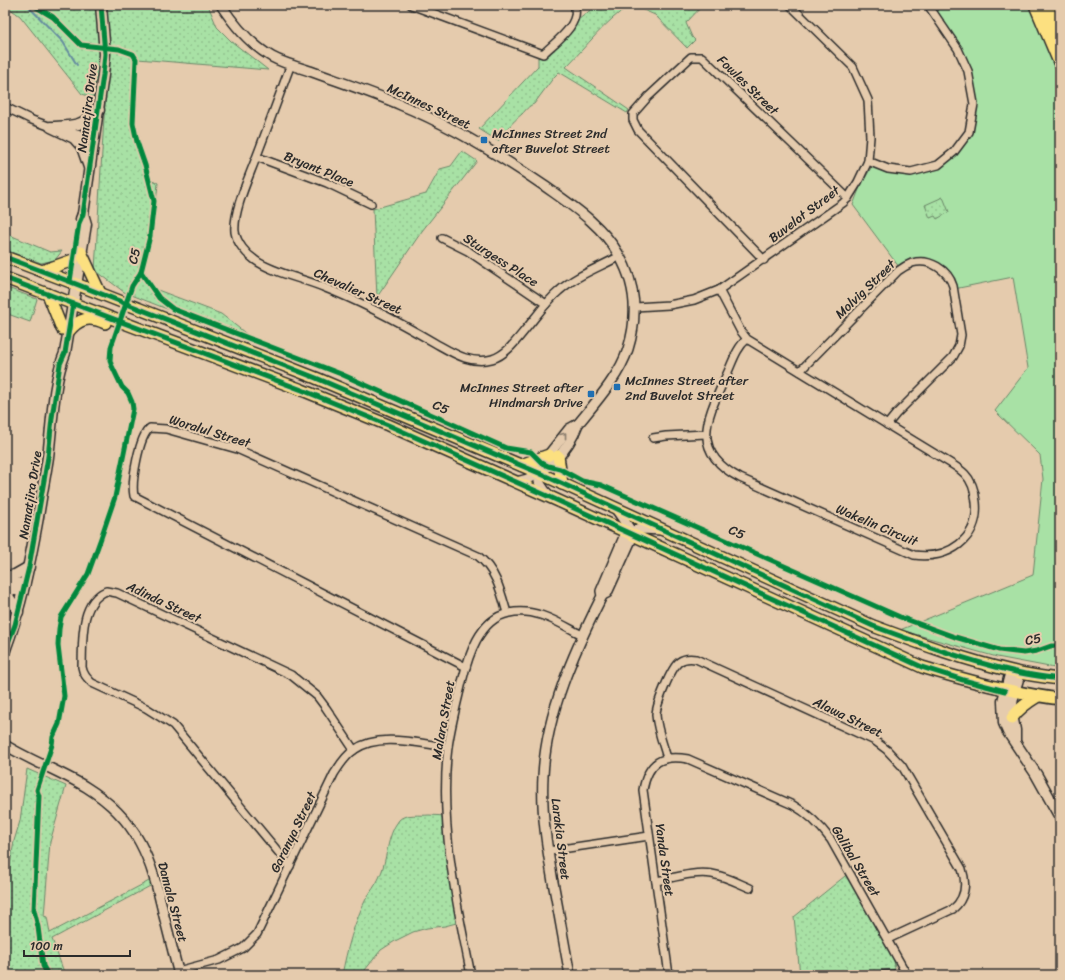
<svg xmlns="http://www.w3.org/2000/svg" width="1065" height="980" font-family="Sriracha,sans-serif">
  <defs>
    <pattern id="park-dots" width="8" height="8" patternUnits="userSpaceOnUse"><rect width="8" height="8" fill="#a8e1a5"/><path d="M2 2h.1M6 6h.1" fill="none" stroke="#91c18e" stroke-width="1.8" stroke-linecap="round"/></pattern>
  </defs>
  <rect width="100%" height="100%" fill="#e5cbad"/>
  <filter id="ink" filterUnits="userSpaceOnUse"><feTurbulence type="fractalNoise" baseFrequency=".025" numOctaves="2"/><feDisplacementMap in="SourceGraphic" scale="8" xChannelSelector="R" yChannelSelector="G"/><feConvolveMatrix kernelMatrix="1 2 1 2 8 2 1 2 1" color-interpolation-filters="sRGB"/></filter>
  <g filter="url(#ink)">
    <polygon fill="#a8e1a5" stroke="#6a8668" points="933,5 1030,5 1060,74 1060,669 997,657 900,630 1033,575 1043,479 1040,455 995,411 1028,368 1013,277 954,289 939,267 920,258 899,267 853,205 860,187 872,166 888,172 939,167 971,133 975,104 970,71 961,47"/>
    <g fill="url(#park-dots)" stroke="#6a8668">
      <polygon points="5,5 208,5 217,27 231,41 268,70 138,59 135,138 149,178 158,183 153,236 144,270 155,289 221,314 263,347 124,292 95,270 105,101 82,94 20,16"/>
      <path d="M 597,5 L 630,5 C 604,22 587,46 566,67 L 629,110 L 627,113 L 559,72 L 554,77 L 534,104 C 528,106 526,110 522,114 C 512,122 506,131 498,141 L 479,129 L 538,66 L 538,56 L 550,51 L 571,32 L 578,20 Z"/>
      <polygon points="632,5 703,5 686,23 692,37 695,40 687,48 655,15"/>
      <polygon points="462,151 477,161 422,231 377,297 373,209 426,194 440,169 451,166"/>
      <polygon points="943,197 949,212 937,219 935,216 930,218 925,205"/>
      <polygon points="5,233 50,252 62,251 55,260 41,263 5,250"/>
      <polygon points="5,287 37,299 30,322 5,313"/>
      <polygon points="27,769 66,786 50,842 44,916 47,917 50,933 151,880 152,885 52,939 65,975 5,975 5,896 14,841 20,821"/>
      <path d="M 429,815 L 446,816 L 460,922 L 445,926 L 427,928 L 413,932 L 395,941 L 381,950 L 361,975 L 342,975 C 347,950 354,922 366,899 C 370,892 376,885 379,878 C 388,860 386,836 399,820 C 405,813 421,816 429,815 Z"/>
      <polygon points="850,872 894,959 895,969 890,973 865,975 800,975 794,917"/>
    </g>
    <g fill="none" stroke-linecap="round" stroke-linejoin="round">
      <polyline stroke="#658c9f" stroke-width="2" points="27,5 63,42 77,65"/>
      <defs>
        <g id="minor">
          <path d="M 411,5 L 543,54 C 555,42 582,24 574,5"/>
          <path d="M 291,64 C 279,96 268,127 256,158 C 249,177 233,211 235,232 C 237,243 246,254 255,260 C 271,272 304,279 323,287 C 362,302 399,322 435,343 C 453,353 471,365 492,359 C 506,355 516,341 525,330 C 536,317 546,302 559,291 C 575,276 600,267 620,256"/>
          <polyline points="5,107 32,120 54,128"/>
          <polyline points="68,132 94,138"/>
          <polyline points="257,157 327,183 371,204"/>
          <polyline points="868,161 888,169 911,172 938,165 954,152 969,132 974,104 968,71 958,49 928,5"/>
          <polyline points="442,238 468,251 546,304"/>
          <polyline points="764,260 638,130 633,120 633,114 648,97 691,57 702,57 848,198"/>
          <path d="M 719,290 L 740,330 L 747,339 C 736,348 732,364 726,376 C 707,418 689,451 740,478 L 914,555 C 948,560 980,539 976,502 C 975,492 972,481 965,474 C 960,469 955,466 950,463 L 747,339"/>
          <polyline points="635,307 669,305 694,300 719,290 843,203 848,198 858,182 868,161 870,137 868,100 853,67 790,5"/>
          <path d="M 800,371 L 898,271 C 902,268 907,265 912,263 C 930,258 948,270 953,286 L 961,335 L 959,346 L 953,357 L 896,414 L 887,425"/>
          <polyline points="653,438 666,436 706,434"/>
          <path d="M 466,667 L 134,496 C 131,482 139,436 150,428 L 166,429 L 237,449 L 478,556 C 496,570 501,592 507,613"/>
          <path d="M 667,758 C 663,744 657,729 656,715 C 656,705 671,668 679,662 C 684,658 690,658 696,659 L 875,741 L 887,750 L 902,766 L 962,869 C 967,884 965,899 953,909 L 888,939"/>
          <polyline points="548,851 649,836"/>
          <path d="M 290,866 L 173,725 L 146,708 L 92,683 C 87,678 83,674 82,667 C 83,642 79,603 106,591 L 117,593 L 291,675 L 317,696 L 326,708 L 354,750"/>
          <path d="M 656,881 C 673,878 694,871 712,874 C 725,876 738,883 750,888"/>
          <path d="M 178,971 L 219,960 L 243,948 L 257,934 L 334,774 C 340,765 345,756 354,750 C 379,732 420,744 448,747"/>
          <path d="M 471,975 C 456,902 439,821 448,747 C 451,725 457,703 462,682 C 468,657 479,619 509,613 C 536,607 559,623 582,635"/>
          <path d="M 669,975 L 643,790 C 648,762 662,754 688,759 L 793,805 C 809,814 820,825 831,840 L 907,975"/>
          <polyline points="883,975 906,973"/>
        </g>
        <g id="tertiary">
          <path d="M 221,5 C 234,25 251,45 272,57 C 283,63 297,67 310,71 C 340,82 371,92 401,105 C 452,126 501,156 546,187 C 574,207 602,225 619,255 C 636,284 638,317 628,349 C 620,375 596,402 578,424 C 569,450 544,478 516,482"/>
          <polyline points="551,497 545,491 539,482 539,473 542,463 569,429 578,424"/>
          <polyline points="5,581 25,584"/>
          <polyline points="5,588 23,592"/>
          <polyline points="603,595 607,593 631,540 629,528 616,509"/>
          <path d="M 5,745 C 31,761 60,771 86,787 C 139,820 151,859 164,916 C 169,935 174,955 179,975"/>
          <path d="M 570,975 C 564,944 559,913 553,882 C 547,847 541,812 543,776 C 546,713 574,652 602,596 L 601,591 L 624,537 L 636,530 L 642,529 L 661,530"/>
        </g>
        <g id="secondary">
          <polyline points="51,127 74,138 82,147 89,167"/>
          <path d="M 54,127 C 77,126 81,126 99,110"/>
          <polyline points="81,219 83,214 103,75 105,54 101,5"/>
          <polyline points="5,577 15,575 29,567"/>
          <polyline points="5,593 10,599 18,612"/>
          <path d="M 5,650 C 21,607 30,562 38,517 C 41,497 45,477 48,457 C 52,425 53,382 65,353 L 86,224 L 83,214"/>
          <polyline points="1011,671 1003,701 1004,723 1008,732 1036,774 1060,817"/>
          <polyline points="1015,741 1015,730 1011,710 1014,692 1020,673"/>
        </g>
        <g id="primary">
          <polyline points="81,252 100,293"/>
          <path d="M 5,257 L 76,284 L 316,378 L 539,473 L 873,626 C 919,643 964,660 1012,671 C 1028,675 1044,677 1060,679"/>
          <polyline points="42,271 73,260"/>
          <path d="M 5,278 L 302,390 L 388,425 L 552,498 L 922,667 C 968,681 1012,693 1060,699"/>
          <polyline points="48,294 62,329"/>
          <path d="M 68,332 C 79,318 89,316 105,323"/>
          <polyline points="558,456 562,484"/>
          <polyline points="521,465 549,455"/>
          <path d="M 1012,718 C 1019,708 1028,702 1038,696"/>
        </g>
        <g id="motorway">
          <polyline points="1036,5 1060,62"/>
          <polyline points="1046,5 1060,37"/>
        </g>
      </defs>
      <use href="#minor" stroke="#2b2b2b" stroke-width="10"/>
      <use href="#tertiary" stroke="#2b2b2b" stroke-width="12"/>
      <use href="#secondary" stroke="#2b2b2b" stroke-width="13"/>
      <use href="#primary" stroke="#2b2b2b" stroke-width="14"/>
      <use href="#motorway" stroke="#2b2b2b" stroke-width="16"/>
      <use href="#minor" stroke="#e5cbad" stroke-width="7"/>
      <use href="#tertiary" stroke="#e5cbad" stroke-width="9"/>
      <use href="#secondary" stroke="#e5cbad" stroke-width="10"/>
      <use href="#primary" stroke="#fce080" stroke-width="11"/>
      <use href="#motorway" stroke="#fce080" stroke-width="13"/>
      <defs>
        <g id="cycleway">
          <polyline points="33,5 53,17 81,45 119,49 133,54 136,59 133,123 137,142 145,165 154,201 150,236 141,272 132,286 111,347 110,360 111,364 122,387 128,393 132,402 133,409 115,497 101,538 88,574 61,617 59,629 58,645 64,696 59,724 53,737 52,745 37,790 39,796 34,910 38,927 43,966 48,975"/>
          <path d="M 5,257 L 76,284 L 316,378 L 539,473 L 873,626 C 919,643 964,660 1012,671 C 1028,675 1044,677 1060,679"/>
          <polyline points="141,272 159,298 173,309 341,374 506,448 531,452 542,463 548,466 560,469 582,481 601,485 900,617 955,637 999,650 1024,653 1037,651 1051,646 1060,646"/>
          <polyline points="5,278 302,390 388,425 552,498 922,667 963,680 1005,691"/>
          <polyline points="70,281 79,223 83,214 103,75 105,54 101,5"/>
          <polyline points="5,650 15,625 29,567 48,457 52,418 60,364 65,353 73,304"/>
        </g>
      </defs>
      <use href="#cycleway" stroke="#e5cbad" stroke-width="8"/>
      <use href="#cycleway" stroke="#00873e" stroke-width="5"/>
    </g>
    <defs><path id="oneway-chevron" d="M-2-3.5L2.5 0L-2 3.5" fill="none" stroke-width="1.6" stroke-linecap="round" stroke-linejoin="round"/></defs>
    <use stroke="#887b6c" href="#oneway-chevron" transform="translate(564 435) rotate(-52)"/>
  </g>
  <g fill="#1f6fb2" stroke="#e5cbad" stroke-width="1.5">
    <rect x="480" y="136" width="8" height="8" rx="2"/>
    <rect x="613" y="383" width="8" height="8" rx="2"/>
    <rect x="587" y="390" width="8" height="8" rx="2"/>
  </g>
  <g text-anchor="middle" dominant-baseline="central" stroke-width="4" stroke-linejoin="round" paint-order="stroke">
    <g font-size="13" fill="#2b2b2b" stroke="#e5cbad">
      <text transform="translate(748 85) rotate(44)">Fowles Street</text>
      <text transform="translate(429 106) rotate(25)">McInnes Street</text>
      <text transform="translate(87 108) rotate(-83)">Namatjira Drive</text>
      <text transform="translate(319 169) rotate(22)">Bryant Place</text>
      <text transform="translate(804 214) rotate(-37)">Buvelot Street</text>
      <text transform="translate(134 256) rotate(-77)">C5</text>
      <text transform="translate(501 260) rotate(33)">Sturgess Place</text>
      <text transform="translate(865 289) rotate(-44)">Molvig Street</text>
      <text transform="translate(358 291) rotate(24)">Chevalier Street</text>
      <text transform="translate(441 407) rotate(24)">C5</text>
      <text transform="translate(210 431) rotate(17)">Woralul Street</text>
      <text transform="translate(30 495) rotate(-81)">Namatjira Drive</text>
      <text transform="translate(877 525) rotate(23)">Wakelin Circuit</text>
      <text transform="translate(737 532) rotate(24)">C5</text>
      <text transform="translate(164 602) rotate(25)">Adinda Street</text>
      <text transform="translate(1033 639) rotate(-11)">C5</text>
      <text transform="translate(848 717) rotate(26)">Alawa Street</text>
      <text transform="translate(443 720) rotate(-80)">Malara Street</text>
      <text transform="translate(293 832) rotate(-64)">Garanya Street</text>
      <text transform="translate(561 839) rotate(83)">Larakia Street</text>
      <text transform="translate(665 860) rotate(82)">Yanda Street</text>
      <text transform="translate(856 861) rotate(59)">Galibal Street</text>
      <text transform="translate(173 902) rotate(75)">Damala Street</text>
    </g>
    <g font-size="13" fill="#2b2b2b" stroke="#e5cbad" text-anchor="start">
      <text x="492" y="133">McInnes Street 2nd<tspan x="492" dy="15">after Buvelot Street</tspan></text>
      <text x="625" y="380">McInnes Street after<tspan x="625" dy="15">2nd Buvelot Street</tspan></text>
      <text x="583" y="387" text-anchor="end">McInnes Street after<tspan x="583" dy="15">Hindmarsh Drive</tspan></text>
    </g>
  </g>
  <rect width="1065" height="980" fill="none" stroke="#e5cbad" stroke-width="20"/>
  <rect x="10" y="10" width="1045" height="960" fill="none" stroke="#2b2b2b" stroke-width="1.5" filter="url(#ink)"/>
  <path d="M24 950v6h106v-6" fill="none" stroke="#2b2b2b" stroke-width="2"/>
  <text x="30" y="950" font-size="12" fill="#2b2b2b" stroke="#e5cbad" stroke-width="3" paint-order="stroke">100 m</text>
</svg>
